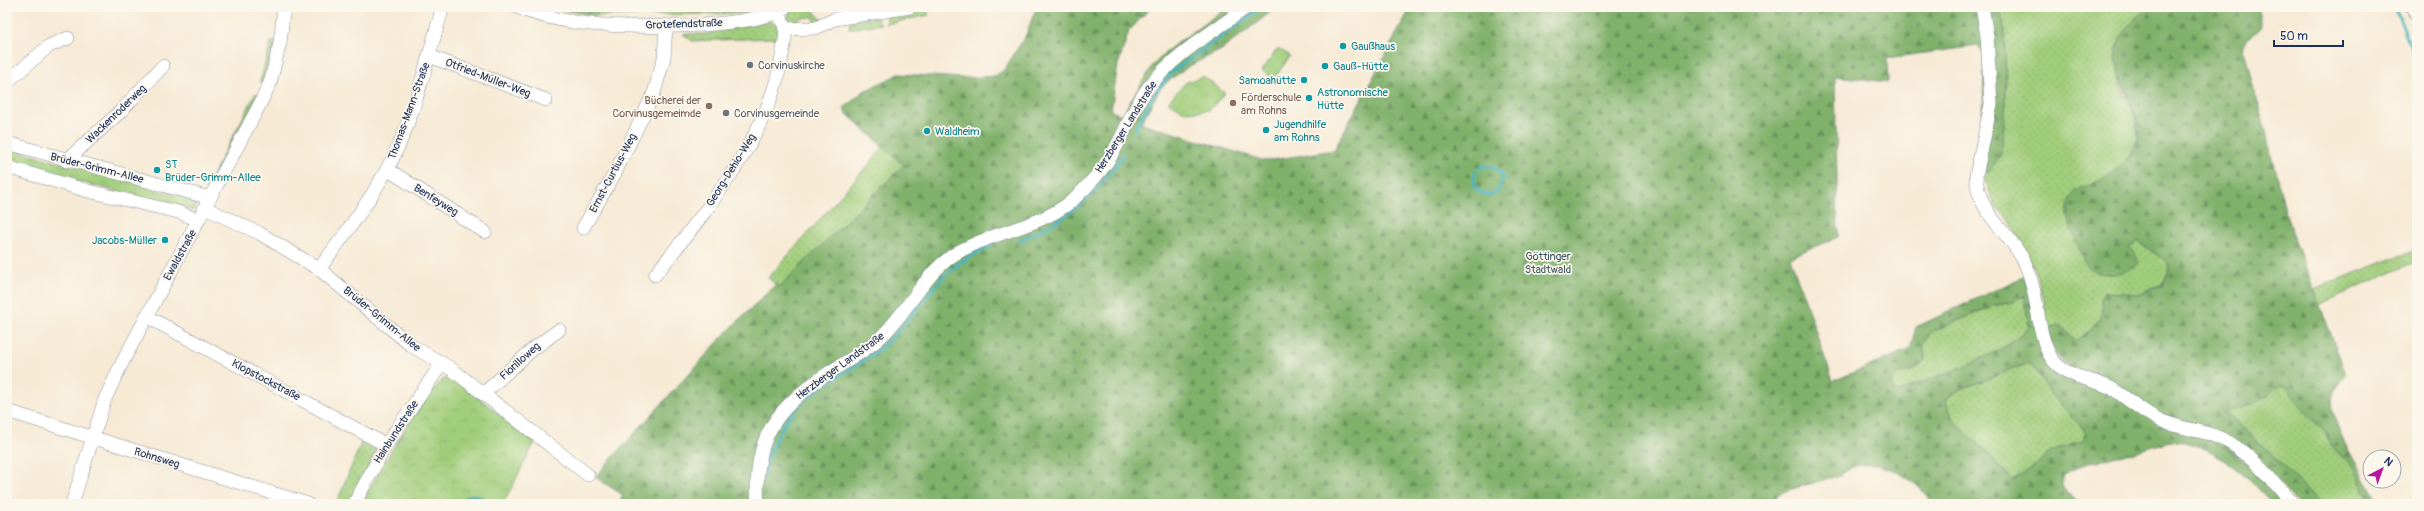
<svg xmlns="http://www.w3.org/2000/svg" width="2424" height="511" font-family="Pangolin,sans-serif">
  <defs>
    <pattern id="grass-dots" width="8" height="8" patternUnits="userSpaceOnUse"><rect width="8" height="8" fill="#a1ce7b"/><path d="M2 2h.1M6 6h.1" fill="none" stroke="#8ab16d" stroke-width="1.8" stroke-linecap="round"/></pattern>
    <pattern id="forest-firs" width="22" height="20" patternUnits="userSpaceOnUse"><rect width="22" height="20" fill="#80b16b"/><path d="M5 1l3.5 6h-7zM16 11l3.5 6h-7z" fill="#68905b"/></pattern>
    <pattern id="park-crowns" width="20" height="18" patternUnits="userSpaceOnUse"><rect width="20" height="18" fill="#a1ce7b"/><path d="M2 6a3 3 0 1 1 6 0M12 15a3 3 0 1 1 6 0" fill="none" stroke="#8ab16d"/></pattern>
    <pattern id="water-rules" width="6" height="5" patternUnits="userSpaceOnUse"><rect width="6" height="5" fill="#47b5c2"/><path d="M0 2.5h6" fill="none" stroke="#3a94a1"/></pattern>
  </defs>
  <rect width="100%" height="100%" fill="#fbf7ec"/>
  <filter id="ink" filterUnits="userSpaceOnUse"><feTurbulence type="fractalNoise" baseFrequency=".025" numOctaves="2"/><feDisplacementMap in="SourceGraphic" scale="8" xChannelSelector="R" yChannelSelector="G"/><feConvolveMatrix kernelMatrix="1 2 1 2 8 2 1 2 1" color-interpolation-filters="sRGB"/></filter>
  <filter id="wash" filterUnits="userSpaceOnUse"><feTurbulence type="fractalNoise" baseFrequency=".012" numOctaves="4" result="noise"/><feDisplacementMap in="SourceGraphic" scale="16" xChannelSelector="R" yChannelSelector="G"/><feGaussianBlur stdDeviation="0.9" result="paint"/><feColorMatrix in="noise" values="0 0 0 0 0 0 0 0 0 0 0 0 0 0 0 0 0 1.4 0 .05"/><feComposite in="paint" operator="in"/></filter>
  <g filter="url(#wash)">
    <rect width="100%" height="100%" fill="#f7ead5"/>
    <g fill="url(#grass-dots)" stroke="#5e7e6c">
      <polygon points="793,7 810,7 823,21 815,25 814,17 798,18 799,26 789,23 788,15"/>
      <path d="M 2000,7 L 2148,7 L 2119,71 L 2122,88 L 2136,118 L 2138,138 L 2130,155 L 2120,168 L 2110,176 L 2076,191 L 2067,212 L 2084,262 L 2129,248 L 2138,241 L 2168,263 L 2169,270 L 2163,283 L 2141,294 L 2104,292 C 2100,300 2104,302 2104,310 C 2102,322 2086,333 2077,341 L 2059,326 L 2046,327 L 2044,301 L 2035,270 L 2009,219 L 1996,208 L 1982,173 L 1991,170 L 2006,103 L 2005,33 Z"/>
      <polygon points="926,8 929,15 886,24 887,16"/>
      <polygon points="876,17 881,24 849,29 850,21"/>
      <polygon points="769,21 778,25 781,34 777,41 773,38 692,41 683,34 710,34 710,29 730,29"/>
      <polygon points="271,42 275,42 264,83 260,82"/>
      <polygon points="256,93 259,95 208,187 205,189"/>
      <polygon points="881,144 904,165 779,287 768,278 882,149"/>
      <polygon points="2417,249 2417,261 2319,305 2314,289"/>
      <path d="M 2024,295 L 2029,327 C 2001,360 1937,372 1899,393 L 1893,390 C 1887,371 1906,375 1915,369 C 1919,366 1922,359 1925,355 L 1923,344 L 1931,332 L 1992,306 L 2013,302 Z"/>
      <path d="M 2029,363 C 2039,371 2045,388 2054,398 C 2064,410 2076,420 2086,432 L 2083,441 L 2050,452 L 2035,466 L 2014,480 C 2002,472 1997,463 1988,453 C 1971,435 1948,426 1946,398 L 1961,389 Z"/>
      <polygon points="2280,385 2286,386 2294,394 2309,417 2321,427 2332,447 2345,458 2359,476 2371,504 2321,504 2268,450 2224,412 2238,408"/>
      <polygon points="364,436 378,446 350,504 336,504"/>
      <polygon points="1980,499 1990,499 1997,504 1976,504"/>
    </g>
    <g fill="url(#forest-firs)" stroke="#4e7064" fill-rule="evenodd">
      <polygon points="547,7 602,7 596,16"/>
      <path d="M 1151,7 L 1129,31 L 1118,65 L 1111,111 L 1122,115 L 1153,65 L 1169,49 L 1227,7 L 1277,7 L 1223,49 L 1189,66 L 1167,82 L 1160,89 L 1141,123 L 1265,161 L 1334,150 L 1411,7 L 2000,7 L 2005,33 L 2006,103 L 2001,154 L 1991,170 L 1982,173 L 1984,55 L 1978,46 L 1887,58 L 1888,82 L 1835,76 L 1838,237 L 1790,257 L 1833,381 L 1910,349 L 1916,327 L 2025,276 L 2043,355 L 2095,387 L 2221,443 L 2258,473 L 2286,504 L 2273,504 L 2249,479 L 2231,465 L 2208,450 L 2186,442 L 2170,441 L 2111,459 L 2088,462 L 2064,474 C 2059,487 2070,495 2078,504 L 1997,504 L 1990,499 L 1981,499 L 1976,504 L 1935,504 C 1915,481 1889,459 1856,466 C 1849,468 1844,474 1837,476 C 1817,483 1797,486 1778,494 L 1774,504 L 619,504 L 623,495 L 595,477 L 726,333 L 776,284 L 779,287 L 904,165 L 847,114 L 844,108 L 864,91 L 899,74 L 963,78 L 995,76 L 1004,70 L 1026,35 L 1036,8 ZM 2024,296 L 2029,327 C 2001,360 1937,372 1899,393 L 1893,390 C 1888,373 1904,374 1915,369 C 1919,367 1922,363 1925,360 L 1923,344 L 1931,332 L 1992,306 L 2013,302 ZM 2029,363 C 2039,371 2045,388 2054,398 C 2064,410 2076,420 2086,432 L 2083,441 L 2050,452 L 2035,466 L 2014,480 C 2002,472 1997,463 1988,453 C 1971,435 1948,426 1946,398 L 1961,389 Z"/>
      <path d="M 2148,7 L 2257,7 L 2262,26 C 2256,36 2242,35 2244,50 L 2288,221 L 2346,374 C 2340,382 2332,391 2332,401 C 2333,433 2365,476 2380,504 L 2371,504 L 2359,476 L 2345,458 L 2332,447 L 2321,427 L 2309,417 L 2286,386 L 2276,387 L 2267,396 L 2251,405 L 2224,412 L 2268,450 L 2321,504 L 2298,504 L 2266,469 L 2069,367 L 2055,354 L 2046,327 L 2059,326 L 2077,341 C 2092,328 2107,319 2101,298 L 2104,292 L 2141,294 L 2163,284 L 2169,270 L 2168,263 L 2138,241 L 2129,248 L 2135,253 L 2139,264 C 2122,276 2098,280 2084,262 C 2079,246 2069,230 2068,213 C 2067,206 2070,196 2076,191 C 2081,187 2090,185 2095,183 C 2113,175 2135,159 2138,138 C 2143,108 2103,71 2121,36 C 2127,24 2139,17 2148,7 Z"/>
    </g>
    <g fill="url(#park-crowns)" stroke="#5e7e6c">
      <polygon points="1203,76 1225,93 1210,110 1186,112 1168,102 1185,83"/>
      <polygon points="7,148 198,201 195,210 189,210 7,163"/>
      <path d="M 448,377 L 453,378 L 535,442 L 503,504 L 362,504 C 372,482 429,383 448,377 Z"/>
    </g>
    <g fill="#a1ce7b" stroke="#5e7e6c">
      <polygon points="602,7 769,7 754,13 596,16"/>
      <polygon points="1278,48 1290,56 1274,79 1262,71"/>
    </g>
    <polygon fill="url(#water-rules)" stroke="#317290" points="473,494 487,499 489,504 462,504 464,498"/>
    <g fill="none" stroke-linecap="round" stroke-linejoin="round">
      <g stroke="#47b5c2" stroke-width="3">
        <polyline points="2395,7 2417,64"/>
        <polyline points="1135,130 1152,97 1172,72 1262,7"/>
        <path d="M 1476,171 L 1474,185 C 1479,195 1488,197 1498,191 L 1503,178 C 1499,167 1490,163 1480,168"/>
        <path d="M 1019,240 C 1063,223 1098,194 1123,155"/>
        <path d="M 764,474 C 769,451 779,428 795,410 C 818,383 854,370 881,348 C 922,313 935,267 990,247"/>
      </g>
    </g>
  </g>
  <g filter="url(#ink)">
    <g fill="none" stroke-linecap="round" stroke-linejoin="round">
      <defs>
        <g id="minor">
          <path d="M 517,7 C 533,14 550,18 567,21 C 610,29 749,31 784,8"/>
          <path d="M 1982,7 L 1987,36 L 1991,104 L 1976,176 C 1978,216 2009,230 2025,263 C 2039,293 2036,335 2052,359 C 2066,378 2091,378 2111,388 C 2128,398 2143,413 2162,421 C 2184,430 2209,430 2230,443 C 2255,458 2274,483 2293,504"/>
          <polyline points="785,29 816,28 835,19 910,7"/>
          <polyline points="429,56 546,100"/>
          <polyline points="7,82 49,46 68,38"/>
          <polyline points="7,143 210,198"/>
          <polyline points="66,161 121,111 163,66"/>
          <polyline points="7,167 88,191 178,212 199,220"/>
          <polyline points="387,169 485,232"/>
          <polyline points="205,208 259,233 319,269 412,346 450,368 588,475"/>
          <polyline points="583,228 615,173 654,93 664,58 666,25"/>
          <path d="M 319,269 C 343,237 367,205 386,171 C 413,124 427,59 443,7"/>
          <path d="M 655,275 C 705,212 769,137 782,56 C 783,48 787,36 785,29 C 784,23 780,17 778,12"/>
          <polyline points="146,316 386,445"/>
          <polyline points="483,394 533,349 559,330"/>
          <polyline points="7,411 308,504"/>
          <polyline points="72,504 105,399 122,363 260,104 270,83 280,43 284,7"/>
          <polyline points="354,504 386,445 442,363"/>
          <path d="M 758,504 C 752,437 778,405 833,370 C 850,359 869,349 884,334 C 910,308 927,269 960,251 C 997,230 1039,228 1073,200 C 1087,187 1101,172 1111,156 C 1125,134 1132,109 1148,88 C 1174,54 1213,32 1247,7"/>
        </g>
        <polyline id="major" points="2415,7 2417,13"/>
      </defs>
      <use href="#minor" stroke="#898c9a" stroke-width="14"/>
      <use href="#major" stroke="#898c9a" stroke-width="18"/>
      <use href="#minor" stroke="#fff" stroke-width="13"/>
      <use href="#major" stroke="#fff" stroke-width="16"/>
    </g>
  </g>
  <g fill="#0f9aa8" stroke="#fbf7ec" stroke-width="1.5">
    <circle cx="1343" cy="46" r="4"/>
    <circle cx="1325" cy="66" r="4"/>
    <circle cx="1304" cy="80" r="4"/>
    <circle cx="1309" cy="98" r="4"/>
    <circle cx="1266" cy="130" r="4"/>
    <circle cx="927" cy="131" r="4"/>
    <circle cx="157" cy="170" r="4"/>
    <circle cx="165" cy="240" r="4"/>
  </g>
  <g fill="#6b7280" stroke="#fbf7ec" stroke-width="1.5">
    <circle cx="750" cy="65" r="4"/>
    <circle cx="726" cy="113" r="4"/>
  </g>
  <g fill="#8d6e63" stroke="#fbf7ec" stroke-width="1.5">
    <circle cx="1233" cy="103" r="4"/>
    <circle cx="709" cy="106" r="4"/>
  </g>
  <g text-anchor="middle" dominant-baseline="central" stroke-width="3.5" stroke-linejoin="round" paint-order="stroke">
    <g font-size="11" fill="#1b2f5e" stroke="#fbf7ec">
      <text transform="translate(684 24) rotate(-2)">Grotefendstraße</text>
      <text transform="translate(488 78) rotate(21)">Otfried-Müller-Weg</text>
      <text transform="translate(409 111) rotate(-70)">Thomas-Mann-Straße</text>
      <text transform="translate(116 114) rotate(-44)">Wackenroderweg</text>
      <text transform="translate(1126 127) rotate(-58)">Herzberger Landstraße</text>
      <text transform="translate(97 168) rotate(14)">Brüder-Grimm-Allee</text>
      <text transform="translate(731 170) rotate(-58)">Georg-Dehio-Weg</text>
      <text transform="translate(613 173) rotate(-62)">Ernst-Curtius-Weg</text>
      <text transform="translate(436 200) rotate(32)">Benfeyweg</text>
      <text transform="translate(180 255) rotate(-61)">Ewaldstraße</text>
      <text transform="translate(382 319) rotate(39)">Brüder-Grimm-Allee</text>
      <text transform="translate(520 361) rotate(-42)">Fiorilloweg</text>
      <text transform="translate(840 366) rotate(-36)">Herzberger Landstraße</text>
      <text transform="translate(266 380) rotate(28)">Klopstockstraße</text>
      <text transform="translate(396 432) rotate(-57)">Hainbundstraße</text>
      <text transform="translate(157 458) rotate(17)">Rohnsweg</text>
    </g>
    <g font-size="11" fill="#0d838f" stroke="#fbf7ec" text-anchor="start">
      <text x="1351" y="46">Gaußhaus</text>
      <text x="1333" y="66">Gauß-Hütte</text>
      <text x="1296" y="80" text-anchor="end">Samoahütte</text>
      <text x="1317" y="92">Astronomische<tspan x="1317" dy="13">Hütte</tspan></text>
      <text x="1274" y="124">Jugendhilfe<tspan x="1274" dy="13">am Rohns</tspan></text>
      <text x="935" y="131">Waldheim</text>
      <text x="165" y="164">ST<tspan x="165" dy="13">Brüder-Grimm-Allee</tspan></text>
      <text x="157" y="240" text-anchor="end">Jacobs-Müller</text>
    </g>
    <g font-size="11" fill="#5b616d" stroke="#fbf7ec" text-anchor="start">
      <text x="758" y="65">Corvinuskirche</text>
      <text x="734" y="113">Corvinusgemeinde</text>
    </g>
    <g font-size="11" fill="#785e54" stroke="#fbf7ec" text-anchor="start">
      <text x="1241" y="97">Förderschule<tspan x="1241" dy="13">am Rohns</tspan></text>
      <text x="701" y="100" text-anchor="end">Bücherei der<tspan x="701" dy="13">Corvinusgemeimde</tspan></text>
    </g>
    <g font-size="11" fill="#3c5765" stroke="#fbf7ec">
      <text x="1548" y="256">Göttinger<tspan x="1548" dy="13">Stadtwald</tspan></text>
    </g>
  </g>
  <rect width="2424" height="511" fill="none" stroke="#fbf7ec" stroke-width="24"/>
  <g transform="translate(2382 469) rotate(41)"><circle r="19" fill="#fbf7ec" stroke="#a1a7b3"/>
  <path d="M0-3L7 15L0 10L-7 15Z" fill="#b5179e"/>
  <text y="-6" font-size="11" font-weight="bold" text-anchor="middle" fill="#1b2f5e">N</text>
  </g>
  <path d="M2274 40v6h69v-6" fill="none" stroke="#1b2f5e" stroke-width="2"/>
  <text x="2280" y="40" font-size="12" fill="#1b2f5e" stroke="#fbf7ec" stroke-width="3" paint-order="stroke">50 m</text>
</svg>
